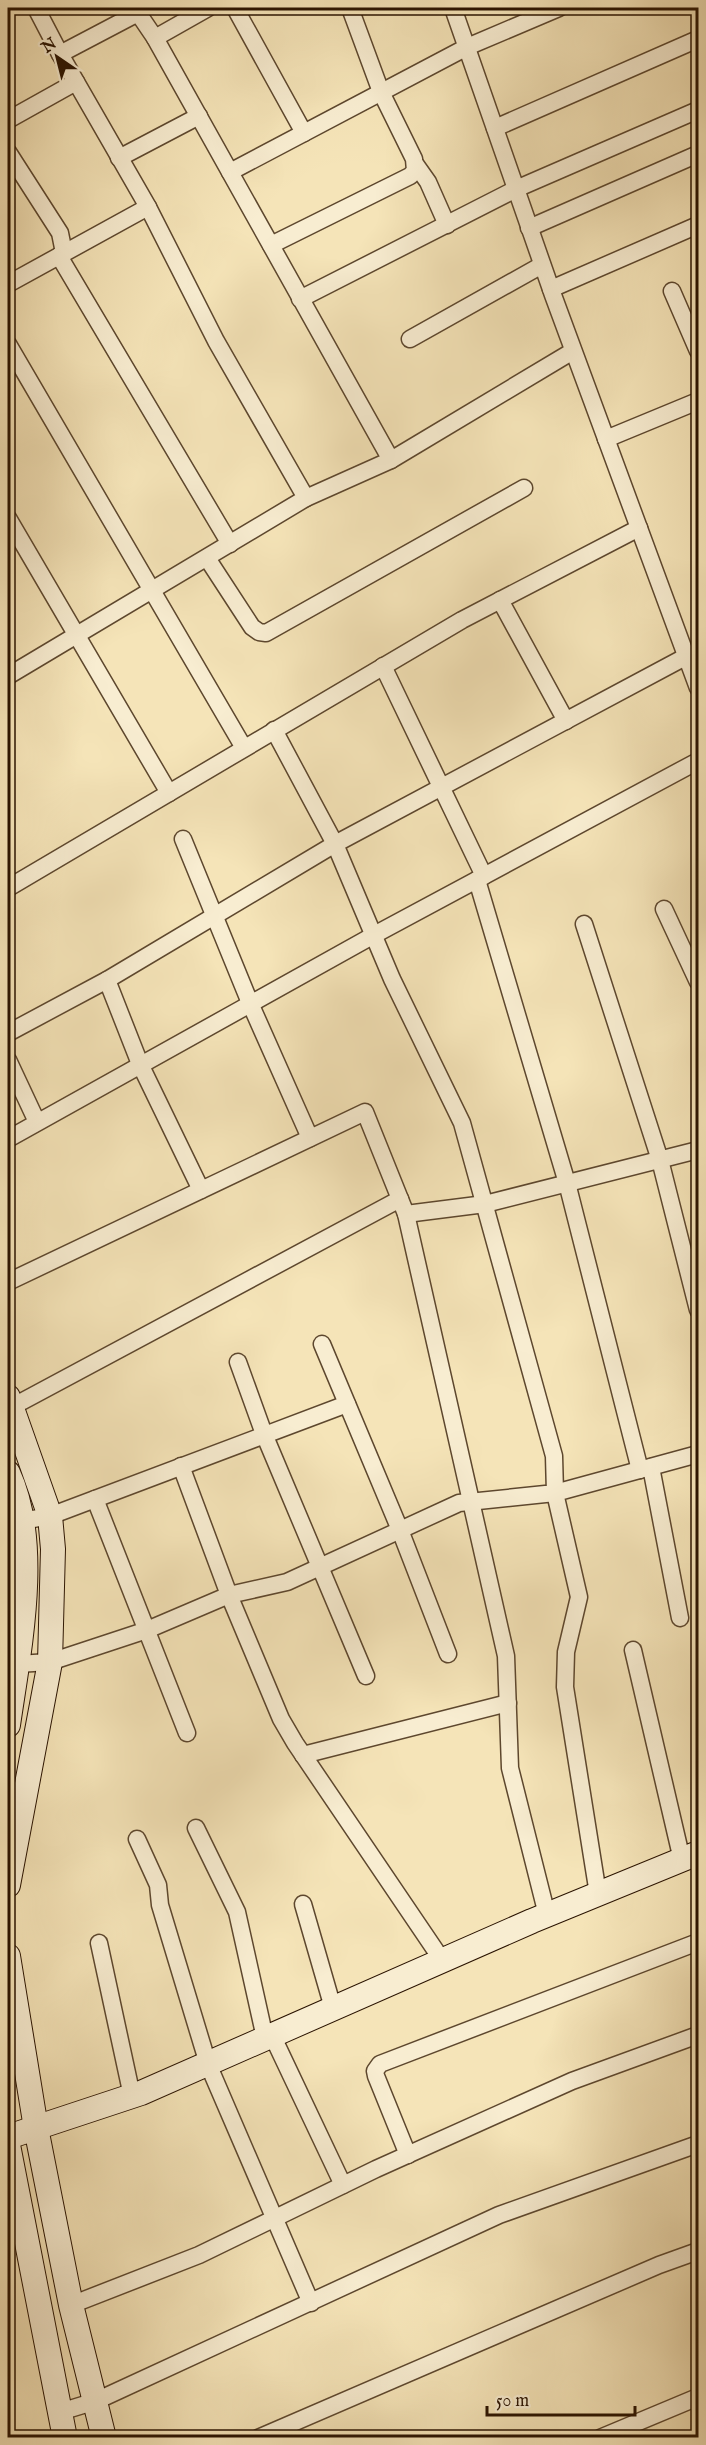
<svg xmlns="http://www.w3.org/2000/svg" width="706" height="2445" font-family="'IM FELL English',serif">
  <rect width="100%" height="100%" fill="#f5e4b8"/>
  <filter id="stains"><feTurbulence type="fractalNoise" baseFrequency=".00333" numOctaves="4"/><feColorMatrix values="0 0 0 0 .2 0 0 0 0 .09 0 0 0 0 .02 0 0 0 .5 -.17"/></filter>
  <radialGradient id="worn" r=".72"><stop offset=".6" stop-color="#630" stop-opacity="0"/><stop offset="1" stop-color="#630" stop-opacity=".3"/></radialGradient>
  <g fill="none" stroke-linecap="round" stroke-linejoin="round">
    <defs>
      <g id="street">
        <polyline points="36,8 60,54"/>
        <polyline points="235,8 304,133"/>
        <polyline points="453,8 553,295 698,688"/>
        <polyline points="155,38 391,460 306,498"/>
        <polyline points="8,120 76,82"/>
        <polyline points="495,128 698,39"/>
        <polyline points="8,152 60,233 64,253"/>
        <polyline points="119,158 199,116"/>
        <polyline points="416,165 428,182 447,225"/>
        <polyline points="230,172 467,47 559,8"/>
        <polyline points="529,228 698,154"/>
        <polyline points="271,245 410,176 415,171 414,159 381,92 350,8"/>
        <polyline points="59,256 230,544"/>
        <polyline points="8,284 148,207"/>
        <polyline points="551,289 698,225"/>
        <polyline points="672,291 698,351"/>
        <polyline points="300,299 516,189 698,110"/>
        <polyline points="410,339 542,265"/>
        <polyline points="8,344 244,748"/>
        <polyline points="606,439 698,401"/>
        <polyline points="391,460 573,351"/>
        <polyline points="8,518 169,793"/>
        <polyline points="207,558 252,627 259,632 266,633 524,488"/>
        <polyline points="500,600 566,721"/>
        <polyline points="383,666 484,876"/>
        <polyline points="8,676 306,498 216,341 148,207 60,54 138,13 155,38 208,8"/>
        <polyline points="183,839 250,1003 310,1138"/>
        <polyline points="477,880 567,1183 640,1470"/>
        <polyline points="8,888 462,620 639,528"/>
        <polyline points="664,909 698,982"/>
        <polyline points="584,924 660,1160 698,1310"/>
        <polyline points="107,980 140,1064 201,1190"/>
        <polyline points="8,1033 107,980 335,844 687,656"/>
        <polyline points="8,1060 37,1122"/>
        <polyline points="8,1139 374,935 698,761"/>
        <polyline points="406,1214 506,1656 510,1768 547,1915"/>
        <polyline points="8,1282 365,1112 406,1214 485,1204 698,1150"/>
        <polyline points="322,1344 400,1530 448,1654"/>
        <polyline points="238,1362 264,1434 366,1676"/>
        <polyline points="8,1409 400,1199"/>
        <polyline points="181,1466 229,1595 281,1719 295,1743 442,1960"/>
        <polyline points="651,1467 680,1618"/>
        <polyline points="95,1499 187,1733"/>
        <polyline points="22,1521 50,1516 347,1404"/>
        <polyline points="633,1650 682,1860"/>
        <polyline points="17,1664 50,1662 147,1630 229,1595 287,1582 459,1503 555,1493 554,1456 462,1123 392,979 335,844 274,730"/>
        <polyline points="303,1755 508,1703"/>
        <polyline points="196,1828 237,1912 265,2038"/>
        <polyline points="137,1839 158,1885 160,1905 208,2064 311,2303"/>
        <polyline points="598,1894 565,1687 566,1652 579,1597 555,1493 698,1454"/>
        <polyline points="303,1904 333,2008"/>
        <polyline points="99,1943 132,2096"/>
        <polyline points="272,2035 343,2185"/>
        <polyline points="408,2155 376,2076 375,2071 380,2064 698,1942"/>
        <polyline points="71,2305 199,2255 376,2169 572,2081 698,2035"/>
        <polyline points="60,2412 96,2401 499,2215 698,2144"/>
        <polyline points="258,2438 659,2265 698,2251"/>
        <polyline points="600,2438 698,2397"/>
      </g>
      <g id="secondary">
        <polyline points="8,1397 50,1516 53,1549 50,1662 8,1885"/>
        <path d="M 8,1473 C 41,1544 19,1649 8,1725"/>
        <polyline points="8,1956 36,2128 71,2305 104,2438"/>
        <polyline points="8,2137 141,2093 532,1921 698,1853"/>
        <polyline points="8,2145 65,2438"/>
      </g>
    </defs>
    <use href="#street" stroke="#5d472e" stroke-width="19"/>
    <use href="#secondary" stroke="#2a1300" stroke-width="26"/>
    <use href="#street" stroke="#f8edd1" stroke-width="16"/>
    <use href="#secondary" stroke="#f8edd1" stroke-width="24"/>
  </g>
  <rect width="706" height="2445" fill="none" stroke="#f5e4b8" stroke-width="30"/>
  <rect x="9" y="9" width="688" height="2427" fill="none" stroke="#2a1300" stroke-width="3"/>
  <rect x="15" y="15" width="676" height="2415" fill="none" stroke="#2a1300" stroke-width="1.5"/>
  <g transform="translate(57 57) rotate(325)" stroke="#f8edd1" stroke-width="4.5" paint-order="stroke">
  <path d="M0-4.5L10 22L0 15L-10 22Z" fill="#2a1300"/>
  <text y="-9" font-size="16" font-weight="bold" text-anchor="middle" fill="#2a1300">N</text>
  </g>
  <path d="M487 2406v9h148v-9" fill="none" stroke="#2a1300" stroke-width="3"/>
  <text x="496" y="2406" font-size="18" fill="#2a1300" stroke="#f8edd1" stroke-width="4.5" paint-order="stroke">50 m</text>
  <rect width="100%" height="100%" filter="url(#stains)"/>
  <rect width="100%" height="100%" fill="url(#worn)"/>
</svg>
